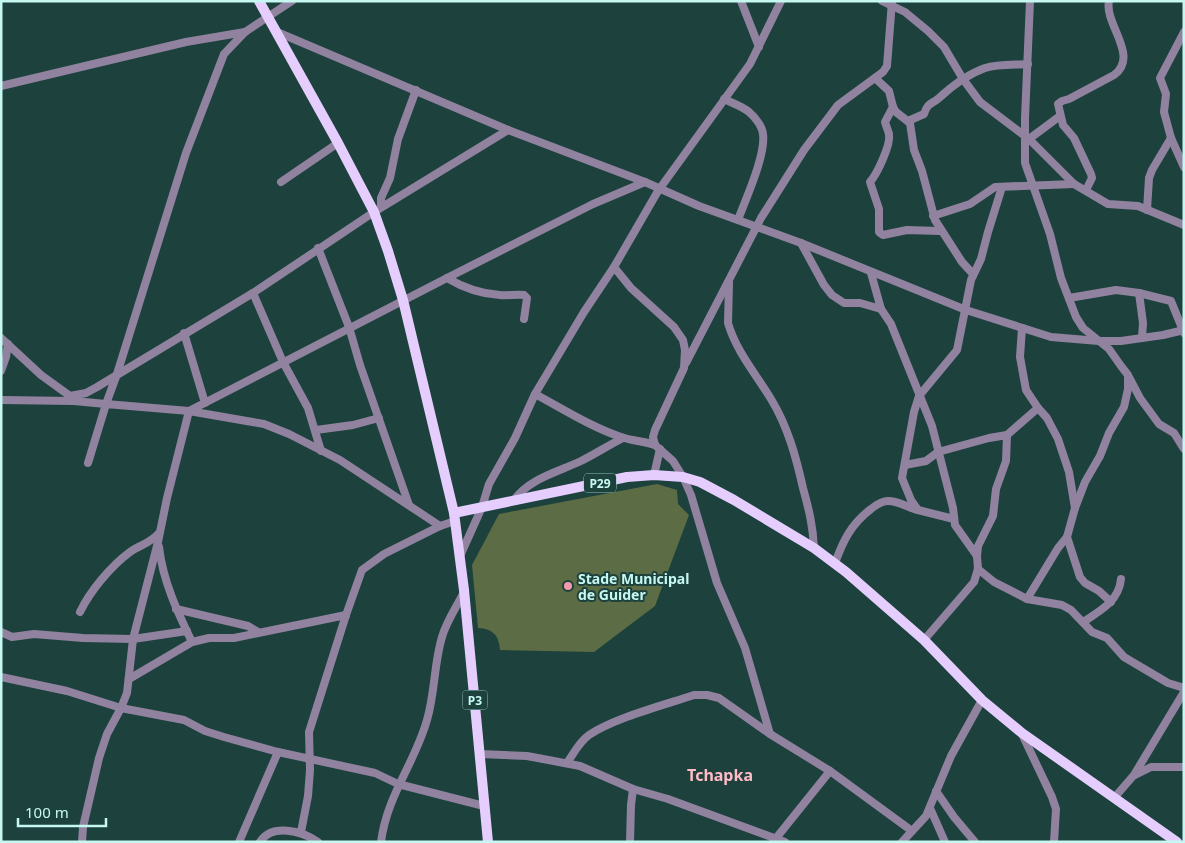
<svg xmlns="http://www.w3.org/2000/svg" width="1185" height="843" font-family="'Noto Sans',sans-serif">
  <rect width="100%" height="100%" fill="#1d413d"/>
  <path fill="#5c6c45" d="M 657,484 L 677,490 L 678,504 L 689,515 L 655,606 L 594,652 L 500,650 C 499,634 492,629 478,628 L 472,565 L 499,514 Z"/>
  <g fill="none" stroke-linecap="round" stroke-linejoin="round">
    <g stroke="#9183a0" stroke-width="8">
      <polyline points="741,1 759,47"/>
      <polyline points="882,1 905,12 928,31 944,47 963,79 980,102 1029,139 1074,184 1108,204 1138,206 1184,225"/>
      <polyline points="277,32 508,130 645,182 699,206 801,243 966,310 1051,337 1099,341 1121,341 1163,335 1184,330"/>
      <polyline points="1184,32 1160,78 1166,94 1164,112 1171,138 1184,167"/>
      <polyline points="875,78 889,91 893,107 896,112 910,123 914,150 922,171 935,220 962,262 973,274"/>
      <polyline points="1,86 186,42 245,32"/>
      <path d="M 724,99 C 732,103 742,106 749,112 C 755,117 762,126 763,134 C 766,155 746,198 738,220"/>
      <path d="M 893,107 L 885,122 C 886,126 888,130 889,134 C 891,145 877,174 870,182 L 879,209 L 879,232 L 883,235 L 907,230 L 940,231"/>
      <path d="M 908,121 L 924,114 C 928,102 931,105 939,98 C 952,86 968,74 985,68 C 998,64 1014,65 1028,64"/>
      <polyline points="1029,139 1060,116"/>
      <polyline points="281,182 338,143"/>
      <path d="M 1086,190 L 1092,178 L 1091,174 L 1074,138 L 1063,125 L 1058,104 L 1062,101 L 1069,99 L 1114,75 C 1140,56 1104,24 1109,1"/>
      <polyline points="381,207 381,198 390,178 398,139 416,90"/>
      <polyline points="1147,210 1149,178 1152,170 1171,138"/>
      <polyline points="933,216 970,204 995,187 1074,184"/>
      <polyline points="801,243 824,285 832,295 844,303 860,303 881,309"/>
      <polyline points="318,248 349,327 360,365 409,505"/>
      <polyline points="614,267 631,288 674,327 683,340 685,350 684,368 655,430 653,437 655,445 673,461 683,477 691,495 717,583 745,648 770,734"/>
      <polyline points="871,273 881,309 891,324 932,426 953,508 955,525 977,556 978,569 974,582 924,640"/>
      <path d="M 447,278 C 462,287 482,294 500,295 C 508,296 516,294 524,295 L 527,298 L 524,319"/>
      <path d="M 729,283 L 728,323 C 736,351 756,374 771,399 C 788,427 796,457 803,488 C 809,510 813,526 814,548"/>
      <polyline points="253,293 283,362 308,408 321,451"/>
      <polyline points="1139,293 1143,323 1142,338"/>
      <polyline points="1069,298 1116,290 1139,293 1171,301 1184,333"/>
      <polyline points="1022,328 1020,357 1026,390 1038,408 1047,418 1058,439 1069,472 1075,508"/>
      <polyline points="184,333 205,403"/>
      <polyline points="1,338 41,375 70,396 74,401 106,404 117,374 186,153 224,54 245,32 292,1"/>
      <polyline points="686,363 761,218 804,150 838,105 883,72 887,66 892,1"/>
      <polyline points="1,371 6,357 8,344"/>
      <polyline points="1129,377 1140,398 1159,424 1174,433 1184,449"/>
      <path d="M 535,394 C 563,409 591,427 621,437 C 632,441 644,441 655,445"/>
      <polyline points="70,396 86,393 97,387 253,293 374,212 508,130"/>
      <polyline points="1,400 74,401"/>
      <polyline points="316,430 353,425 379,418"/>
      <polyline points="88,463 106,404 189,411 447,278 593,204 645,182"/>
      <polyline points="905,465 926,461 938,452 989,438 1007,435 1038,408"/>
      <polyline points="654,475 660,449"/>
      <path d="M 514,500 C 530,478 558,472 581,461 C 595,454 609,445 623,438"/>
      <polyline points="954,519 918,510 911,500 902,478 914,412 919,396 957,350 971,280 981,259 988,232 1002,187"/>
      <polyline points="1067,537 1080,577 1085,583 1099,591 1111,602"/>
      <path d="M 159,547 C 163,581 177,611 192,642"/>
      <polyline points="460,556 482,507 489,484 515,438 535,394 584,312 614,267 658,191 750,64 781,1"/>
      <polyline points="977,556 978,546 993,516 996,489 1006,461 1007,435"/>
      <path d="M 835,563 C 843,541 851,524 871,509 C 876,505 882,501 888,501 C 899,501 909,508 918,510"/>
      <polyline points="978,569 994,582 1027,599 1062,605 1071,610 1092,632 1107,638 1124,657 1168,683 1184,688"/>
      <polyline points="1027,599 1058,548 1067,537 1075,508 1085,482 1100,456 1109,433 1124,407 1128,389 1128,375 1121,366 1109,349 1083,328 1076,317 1061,278 1050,234 1025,163 1025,118 1030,1"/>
      <polyline points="176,609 248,626 258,632"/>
      <path d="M 80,612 C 90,591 111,566 130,552 C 140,545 151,543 159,533"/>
      <path d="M 1083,622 C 1100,611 1119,601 1121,579"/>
      <polyline points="1,632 12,637 34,634 83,638 133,639 187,631"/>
      <polyline points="1,677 67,691 121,708 184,720 205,731 224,737 278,752 375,773 398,784 484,806"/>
      <polyline points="129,679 192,642 209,638 234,638 346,615"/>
      <polyline points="1022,734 1052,797 1056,809 1054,842"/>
      <polyline points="480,754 527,756 580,766 633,789 668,799 785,842"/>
      <path d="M 567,763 C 574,753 579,742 589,735 C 614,718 664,705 694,695 L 707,695 L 719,698 L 770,734 L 830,771 L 912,831"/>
      <polyline points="1135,775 1151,767 1184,767"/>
      <polyline points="936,791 954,817 975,842"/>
      <polyline points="1114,798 1134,775 1184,692"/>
      <polyline points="930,808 945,842"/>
      <polyline points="301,832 308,796 310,770 309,732 346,615 362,570 384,554 440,526 455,521"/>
      <polyline points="82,842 83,827 99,758 107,734 121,708 127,693 133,639 158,542 167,498 189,411 264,424 289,434 340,460 440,526"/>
      <polyline points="239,842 278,752"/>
      <path d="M 260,842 C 272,823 302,831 318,842"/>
      <path d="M 381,842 C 387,795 415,763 427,720 C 435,693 434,663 442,637 C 446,622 457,606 464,592"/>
      <polyline points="630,842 631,805 633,789"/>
      <polyline points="773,842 830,771"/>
      <polyline points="902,842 926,816 951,756 982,700"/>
    </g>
    <g stroke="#e5cefe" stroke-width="10">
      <polyline points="259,1 338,143 374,212 388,251 403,300 454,513 627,477 654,475 683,477 700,482 734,500 814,548 846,572 924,640 982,700 1022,733 1177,842"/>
      <polyline points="454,513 464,590 488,842"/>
    </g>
  </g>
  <circle fill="#f39aab" stroke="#1d413d" stroke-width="2" cx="568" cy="586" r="5"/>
  <g text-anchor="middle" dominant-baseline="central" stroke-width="4" stroke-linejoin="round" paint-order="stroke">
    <g fill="#1d413d" stroke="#93c1bc" stroke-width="1">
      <rect x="584" y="473.5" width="32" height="19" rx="4"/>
      <rect x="462.5" y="690.5" width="25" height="19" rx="4"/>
    </g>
    <g font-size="12" font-weight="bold" fill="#c6f8f2">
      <text x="600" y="483">P29</text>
      <text x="475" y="700">P3</text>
    </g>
    <g font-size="14" font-weight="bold" fill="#c6f8f2" stroke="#1d413d" text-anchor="start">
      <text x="578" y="578">Stade Municipal<tspan x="578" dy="16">de Guider</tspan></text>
    </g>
    <g font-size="16" font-weight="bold" fill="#ffbbc7" stroke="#1d413d">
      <text x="720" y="775">Tchapka</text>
    </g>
  </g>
  <rect width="1185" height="843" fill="none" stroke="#c6f8f2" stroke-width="5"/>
  <path d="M18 818v8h88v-8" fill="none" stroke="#c6f8f2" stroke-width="2.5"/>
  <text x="25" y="818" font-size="15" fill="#c6f8f2" stroke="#1d413d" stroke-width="4" paint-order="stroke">100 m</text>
</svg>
